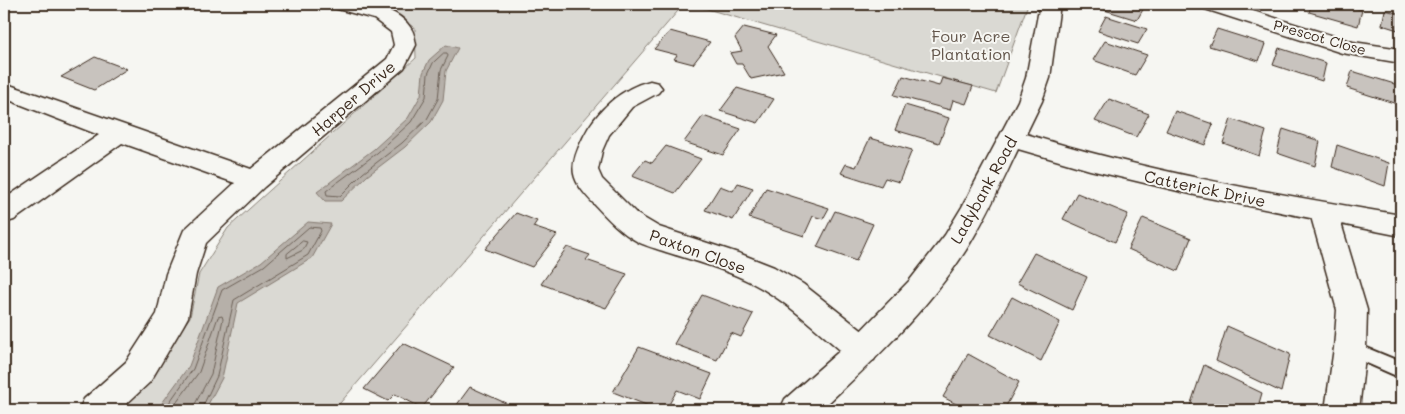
<svg xmlns="http://www.w3.org/2000/svg" width="1405" height="414" font-family="Mali,sans-serif">
  <rect width="100%" height="100%" fill="#f6f6f2"/>
  <filter id="ink" filterUnits="userSpaceOnUse"><feTurbulence type="fractalNoise" baseFrequency=".02" numOctaves="2"/><feDisplacementMap in="SourceGraphic" scale="10" xChannelSelector="R" yChannelSelector="G"/><feConvolveMatrix kernelMatrix="1 2 1 2 8 2 1 2 1" color-interpolation-filters="sRGB"/></filter>
  <g filter="url(#ink)">
    <g fill="#dad9d3" stroke="#8a8278">
      <polygon points="362,4 684,4 334,410 118,410 139,390 190,317 199,274 228,228 416,58 415,28 390,12"/>
      <polygon points="690,4 1028,4 996,93"/>
    </g>
    <g fill="#b6b0a9" stroke="#857a71">
      <polygon points="446,45 458,48 446,71 443,100 431,122 405,147 367,176 341,201 325,201 317,192 374,149 408,118 421,95 423,73 429,60"/>
      <polygon points="308,222 331,224 312,258 238,303 222,378 205,410 157,410 189,366 218,287 261,262"/>
    </g>
    <g fill="none" stroke-linecap="round" stroke-linejoin="round">
      <g stroke="#6c6056" stroke-width="1">
        <polygon points="444,53 447,53 448,56 441,70 438,99 427,119 402,143 363,173 340,196 327,195 326,191 377,153 411,122 426,97 428,74 433,63"/>
        <polygon points="303,241 307,242 303,250 287,258 287,254"/>
        <polyline points="164,410 193,369 222,290 264,266 309,227 320,228 321,231 308,255 234,300 217,376 201,410"/>
        <polyline points="171,410 199,372 218,317 222,316 223,319 211,374 195,404 194,410"/>
      </g>
    </g>
    <g fill="#c8c3be" stroke="#3b2a1e">
      <polygon points="1100,4 1136,4 1145,6 1137,20 1098,8"/>
      <polygon points="1312,4 1339,4 1362,10 1358,26 1309,12"/>
      <polygon points="1385,10 1401,14 1401,31 1382,25"/>
      <polygon points="1106,16 1147,29 1138,44 1098,31"/>
      <polygon points="744,27 776,35 768,46 784,72 751,79 742,64 736,64 730,53 742,51 735,38"/>
      <polygon points="1217,29 1265,44 1259,61 1209,46"/>
      <polygon points="670,31 710,42 693,64 674,59 677,55 654,49"/>
      <polygon points="1105,41 1147,55 1135,75 1093,60"/>
      <polygon points="1279,48 1326,63 1322,81 1273,65"/>
      <polygon points="95,57 127,69 94,90 61,77"/>
      <polygon points="1352,71 1401,86 1400,105 1347,88"/>
      <polygon points="903,76 939,86 942,78 973,86 966,104 953,100 950,110 894,95"/>
      <polygon points="737,88 774,99 758,123 720,111"/>
      <polygon points="1109,99 1149,114 1136,137 1095,121"/>
      <polygon points="905,105 949,118 939,143 895,130"/>
      <polygon points="1175,111 1213,124 1205,145 1166,131"/>
      <polygon points="703,116 741,129 723,155 684,142"/>
      <polygon points="1231,119 1266,131 1259,156 1223,143"/>
      <polygon points="1283,129 1320,141 1315,166 1277,153"/>
      <polygon points="870,138 912,150 899,182 885,178 881,186 841,173 846,164 856,167"/>
      <polygon points="1337,145 1389,163 1385,186 1332,167"/>
      <polygon points="666,146 701,159 675,193 632,176 645,160 652,163"/>
      <polygon points="738,183 753,188 733,220 705,210 720,186 733,191"/>
      <polygon points="766,188 829,208 823,219 813,216 804,236 749,218"/>
      <polygon points="1077,193 1128,214 1115,242 1063,219"/>
      <polygon points="835,211 873,224 856,261 817,247"/>
      <polygon points="516,213 537,221 533,227 557,235 532,267 485,249"/>
      <polygon points="1143,218 1191,238 1178,271 1128,249"/>
      <polygon points="567,247 590,255 586,260 627,274 606,308 541,284"/>
      <polygon points="1034,253 1087,277 1072,310 1017,283"/>
      <polygon points="702,295 753,314 741,337 731,333 717,360 674,344"/>
      <polygon points="1012,297 1060,322 1041,361 990,335"/>
      <polygon points="1227,326 1290,354 1281,392 1216,361"/>
      <polygon points="403,343 454,367 422,408 395,394 388,401 364,389"/>
      <polygon points="639,347 712,374 700,399 677,390 666,410 659,410 613,392"/>
      <polygon points="968,354 1019,382 1004,410 967,410 943,397"/>
      <polygon points="1204,365 1262,393 1257,410 1192,410 1189,409"/>
      <polygon points="470,387 521,410 453,410"/>
    </g>
    <g fill="none" stroke-linecap="round" stroke-linejoin="round">
      <defs>
        <polygon id="lane" points="1350,341 1401,362 1401,378 1344,353 1341,348 1344,343"/>
        <g id="street">
          <path d="M 331,4 C 356,4 394,3 410,27 C 414,32 415,39 416,45 L 404,68 L 264,187 L 206,243 L 196,274 L 188,317 L 183,326 L 150,382 L 120,410 L 79,410 L 84,399 L 126,362 L 157,314 L 166,274 L 184,230 L 235,183 L 122,143 L 14,220 L 4,223 L 4,199 L 99,135 L 4,98 L 4,83 L 251,169 L 387,59 L 394,45 L 391,32 L 374,19 L 334,8 Z"/>
          <polygon points="1202,4 1230,4 1353,42 1401,49 1401,63 1342,53 1205,9"/>
          <path d="M 650,81 L 658,83 L 662,88 L 658,93 L 632,107 L 609,135 L 602,151 L 598,170 L 602,179 L 637,214 L 659,227 L 741,254 L 774,267 L 803,284 L 874,340 L 879,350 L 874,360 L 863,364 L 852,360 C 820,334 789,302 752,283 C 725,269 695,261 666,252 C 657,249 646,246 638,242 C 620,232 608,219 595,205 C 571,180 567,170 583,138 C 596,111 621,88 650,81 Z"/>
          <polygon points="1324,203 1334,206 1338,213 1367,310 1366,348 1359,410 1325,410 1334,348 1337,310 1310,213 1314,206"/>
        </g>
        <path id="secondary" d="M 1040,4 L 1060,4 L 1050,78 L 1042,101 L 1026,134 C 1148,172 1275,194 1401,215 L 1401,236 L 1199,196 L 1090,170 L 1018,149 C 1002,183 986,218 966,250 C 927,311 873,361 821,410 L 780,410 L 785,399 L 852,340 L 910,280 L 945,235 L 962,207 L 1018,101 L 1026,78 Z"/>
      </defs>
      <use href="#lane" stroke="#3b2a1e" stroke-width="4"/>
      <use href="#street" stroke="#3b2a1e" stroke-width="3"/>
      <use href="#secondary" stroke="#3b2a1e" stroke-width="3"/>
      <use href="#lane" fill="#f6f6f2" fill-rule="evenodd"/>
      <use href="#street" fill="#f6f6f2" fill-rule="evenodd"/>
      <use href="#secondary" fill="#f6f6f2" fill-rule="evenodd"/>
    </g>
  </g>
  <g text-anchor="middle" dominant-baseline="central" stroke-width="4" stroke-linejoin="round" paint-order="stroke">
    <g font-size="14" fill="#3b2a1e" stroke="#f6f6f2">
      <text transform="translate(1320 37) rotate(16)">Prescot Close</text>
    </g>
    <g font-size="16" fill="#63564b" stroke="#f6f6f2">
      <text x="971" y="35">Four Acre<tspan x="971" dy="18">Plantation</tspan></text>
    </g>
    <g font-size="16" fill="#3b2a1e" stroke="#f6f6f2">
      <text transform="translate(353 98) rotate(-41)">Harper Drive</text>
      <text transform="translate(1205 188) rotate(12)">Catterick Drive</text>
      <text transform="translate(983 190) rotate(-61)">Ladybank Road</text>
      <text transform="translate(698 251) rotate(20)">Paxton Close</text>
    </g>
  </g>
  <rect width="1405" height="414" fill="none" stroke="#f6f6f2" stroke-width="20"/>
  <rect x="10" y="10" width="1385" height="394" fill="none" stroke="#3b2a1e" stroke-width="2" filter="url(#ink)"/>
</svg>
